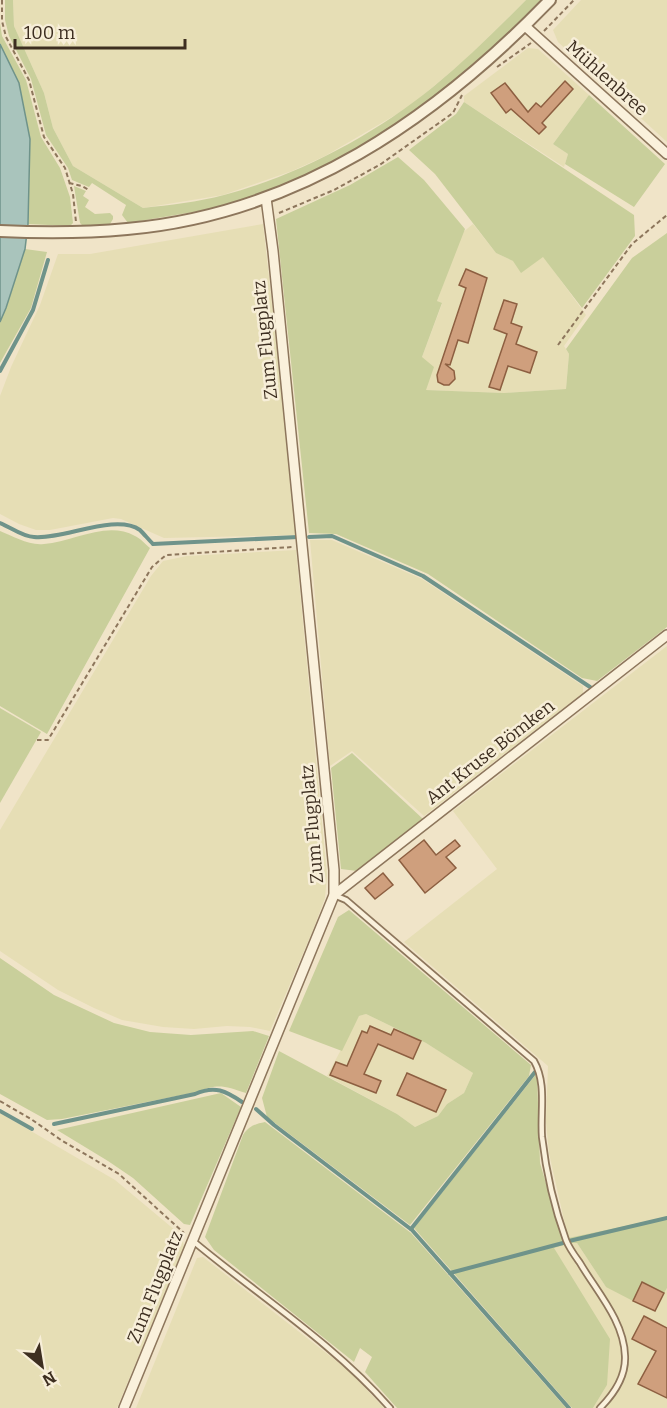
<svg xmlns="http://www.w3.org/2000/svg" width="667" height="1408" font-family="Bitter,serif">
  <rect width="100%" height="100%" fill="#f0e4c8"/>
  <g fill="#e6deb5">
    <polygon points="13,0 526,0 466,59 409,107 325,156 292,171 223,195 143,208 73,166 53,128 44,93 14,26"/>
    <polygon points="581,0 667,0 667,142 558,42 553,30"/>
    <polygon points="528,48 538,49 589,95 553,144 568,154 564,167 464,102 464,96"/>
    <polygon points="263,224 298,535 164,538 121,519 113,518 50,530 36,530 19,524 0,514 0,396 11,367 40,305 58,254 90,254"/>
    <polygon points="473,224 496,253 513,261 543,256 586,315 564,346 569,354 566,389 504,393 425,390 422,357 442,304 437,301 462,233"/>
    <polygon points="310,540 332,540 422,579 583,686 583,693 424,816 352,751 330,766"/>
    <polygon points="296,550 327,875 325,898 313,930 270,1031 250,1027 227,1026 194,1029 163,1027 122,1020 94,1008 58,990 0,951 0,830 151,576 163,561 187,556"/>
    <polygon points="667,646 667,1217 568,1238 549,1153 546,1122 548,1066 404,942 497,869 453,811"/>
    <polygon points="366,1014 426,1043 473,1073 464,1093 447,1104 438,1116 415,1127 397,1114 327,1076 359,1016"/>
    <polygon points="0,1113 115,1180 182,1236 184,1247 117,1408 0,1408"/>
    <polygon points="570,1243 577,1243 606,1287 642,1282 664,1292 667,1288 667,1408 593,1408 607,1385 554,1248"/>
    <polygon points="203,1257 348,1370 384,1408 136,1408 197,1258"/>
  </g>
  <g fill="#c9cf9b">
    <path d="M 5,0 L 13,0 L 14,26 L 44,93 L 53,128 L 73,166 L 143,208 C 170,205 198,202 224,195 C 299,175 374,135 433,87 C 466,60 496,30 526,0 L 543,0 L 460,79 L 379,137 L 313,173 L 257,195 L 205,210 L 128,223 L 122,215 L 126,205 L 92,183 L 89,187 L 72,180 L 68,168 L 46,135 L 31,79 L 9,36 L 5,20 Z"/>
    <polygon points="0,23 2,36 26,80 41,137 60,168 70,197 73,223 70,226 28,224 30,139 19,83 0,45"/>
    <polygon points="589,95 665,164 634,207 565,164 568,154 553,144"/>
    <polygon points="464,102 634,215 635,236 582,308 543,257 521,273 513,261 496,253 435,174 409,150 456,114"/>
    <polygon points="398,157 424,180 465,229 437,301 442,303 422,357 434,367 426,390 504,393 566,389 569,354 566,349 632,258 667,233 667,627 597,681 582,678 428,574 336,534 309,533 276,219 350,185"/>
    <polygon points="74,186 86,191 83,196 89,200 85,207 95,214 110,213 113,216 113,219 110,224 83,226 80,223"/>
    <polygon points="25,249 47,252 31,308 0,363 0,322 6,308"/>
    <path d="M 0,531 C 13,536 29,546 44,544 C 73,542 107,520 135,536 C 140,538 145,544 150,548 L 47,734 L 0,706 Z"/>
    <polygon points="0,708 41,732 0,803"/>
    <polygon points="352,753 423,819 357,871 341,869 331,768"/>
    <polygon points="349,910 531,1065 529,1076 410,1225 267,1117 262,1098 279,1051 397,1114 415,1127 438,1116 447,1104 464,1093 473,1073 426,1043 366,1014 359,1016 342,1051 289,1031 338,917"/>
    <path d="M 0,958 L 54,995 L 114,1023 L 150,1032 L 191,1035 L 253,1031 L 269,1036 L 246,1093 C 225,1086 218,1083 197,1092 L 62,1119 L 47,1120 L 0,1094 Z"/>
    <polygon points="537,1073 540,1163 564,1245 554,1248 610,1339 607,1385 593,1408 572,1408 414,1228"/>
    <polygon points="221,1093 241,1107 190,1225 184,1224 133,1178 108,1161 57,1130"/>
    <path d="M 265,1122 L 411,1233 L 566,1408 L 397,1408 L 365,1372 L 372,1357 L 360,1348 L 354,1362 L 214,1250 L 205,1237 L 243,1135 C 249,1126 255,1124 265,1122 Z"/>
    <polygon points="667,1217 667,1288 664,1293 642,1282 633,1301 606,1287 577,1243 570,1243 568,1238"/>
  </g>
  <polygon fill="#a9c4bc" stroke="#6f938a" stroke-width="1.5" points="0,44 19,83 30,139 28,224 25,249 6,308 0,322"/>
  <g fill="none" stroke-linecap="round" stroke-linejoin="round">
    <g stroke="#6f938a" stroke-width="4">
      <polyline points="0,371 33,310 48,260"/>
      <path d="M 0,523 C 10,527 23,537 34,537 C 63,540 115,513 140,530 C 144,534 149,540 153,544 L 298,537"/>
      <polyline points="309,537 332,536 423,576 590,687"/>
      <polyline points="256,1109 274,1125 412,1230 569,1408"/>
      <polyline points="0,1111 32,1129"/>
      <path d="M 54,1124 L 195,1094 C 215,1085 226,1091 242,1102"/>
      <polyline points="411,1229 535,1072"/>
      <polyline points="569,1241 667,1218"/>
      <polyline points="450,1273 563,1243"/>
    </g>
  </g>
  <g fill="#cf9f7d" stroke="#8d5f41" stroke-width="1.5">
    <polygon points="565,81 573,89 542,123 546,127 539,134 511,109 506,113 491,93 505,83 528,112 536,103 541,107"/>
    <polygon points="466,269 487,278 468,343 458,340 450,365 445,364 454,371 455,379 449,385 444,385 438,382 437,375 466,288 459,285"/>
    <polygon points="504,300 517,304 511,323 522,327 516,344 537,352 530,373 508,366 500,390 489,387 507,334 494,329"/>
    <polygon points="424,840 436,855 455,840 460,846 446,857 456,868 425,893 399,860"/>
    <polygon points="383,873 393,885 375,899 365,888"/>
    <polygon points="370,1026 391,1035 394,1029 421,1041 413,1059 378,1044 364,1074 381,1081 376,1093 330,1075 336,1062 347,1066 362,1031 367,1033"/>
    <polygon points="407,1073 446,1090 436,1112 397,1095"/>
    <polygon points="642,1282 664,1293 655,1311 633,1301"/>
    <polygon points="644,1316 667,1328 667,1398 638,1384 656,1351 632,1339"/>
  </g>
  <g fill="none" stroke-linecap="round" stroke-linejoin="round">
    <defs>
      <g id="service">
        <path d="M 334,895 L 346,900 L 534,1061 C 547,1084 540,1111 542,1137 C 546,1171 554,1207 566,1240 C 569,1248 575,1256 580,1263 C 597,1292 624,1321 625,1356 C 626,1377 614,1394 600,1408"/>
        <path d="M 193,1241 C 259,1296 333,1343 390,1408"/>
      </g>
      <g id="minor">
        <polyline points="525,26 667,154"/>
        <polyline points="334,895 667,635"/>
        <polyline points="124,1408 334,895 334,870 273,251 266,198"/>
      </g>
      <path id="tertiary" d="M 0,231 C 42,233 85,233 127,229 C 297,214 435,119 550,0"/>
    </defs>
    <use href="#service" stroke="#8d765c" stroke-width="8"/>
    <use href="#minor" stroke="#8d765c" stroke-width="12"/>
    <use href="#tertiary" stroke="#8d765c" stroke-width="14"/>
    <g stroke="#8d765c" stroke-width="2" stroke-dasharray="4.5 3" stroke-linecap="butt">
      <polyline points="2,0 2,21 6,37 29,80 44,137 65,168 73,194 76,222"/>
      <polyline points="544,31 574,0"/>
      <polyline points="497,67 531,43"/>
      <polyline points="69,183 82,186 89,190"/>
      <polyline points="279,213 334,190 381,164 453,113 462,95"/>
      <polyline points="558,345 632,244 667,215"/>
      <polyline points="37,740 48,740 152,567 166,555 293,547"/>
      <polyline points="0,1101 31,1119 61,1140 119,1174 184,1233"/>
    </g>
    <use href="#service" stroke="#faf1dc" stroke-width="4.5"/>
    <use href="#minor" stroke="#faf1dc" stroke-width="9"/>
    <use href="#tertiary" stroke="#faf1dc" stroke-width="10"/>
  </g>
  <g text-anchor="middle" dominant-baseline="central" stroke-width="5" stroke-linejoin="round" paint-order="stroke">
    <g font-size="18" fill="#3d2e20" stroke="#f7eed8">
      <text transform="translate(607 78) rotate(42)">Mühlenbree</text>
      <text transform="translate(265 340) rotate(-96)">Zum Flugplatz</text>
      <text transform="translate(490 752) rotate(-38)">Ant Kruse Bömken</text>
      <text transform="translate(312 824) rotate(-95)">Zum Flugplatz</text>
      <text transform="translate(155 1287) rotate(-68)">Zum Flugplatz</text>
    </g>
  </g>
  <g transform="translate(42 1366) rotate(150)" stroke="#f7eed8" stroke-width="4.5" paint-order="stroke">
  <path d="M0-4.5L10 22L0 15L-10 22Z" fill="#3d2e20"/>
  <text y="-9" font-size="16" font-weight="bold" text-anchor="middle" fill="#3d2e20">N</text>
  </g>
  <path d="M15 39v9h170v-9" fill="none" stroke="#3d2e20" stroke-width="3"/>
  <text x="24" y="39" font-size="18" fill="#3d2e20" stroke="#f7eed8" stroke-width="4.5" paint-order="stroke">100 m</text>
</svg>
